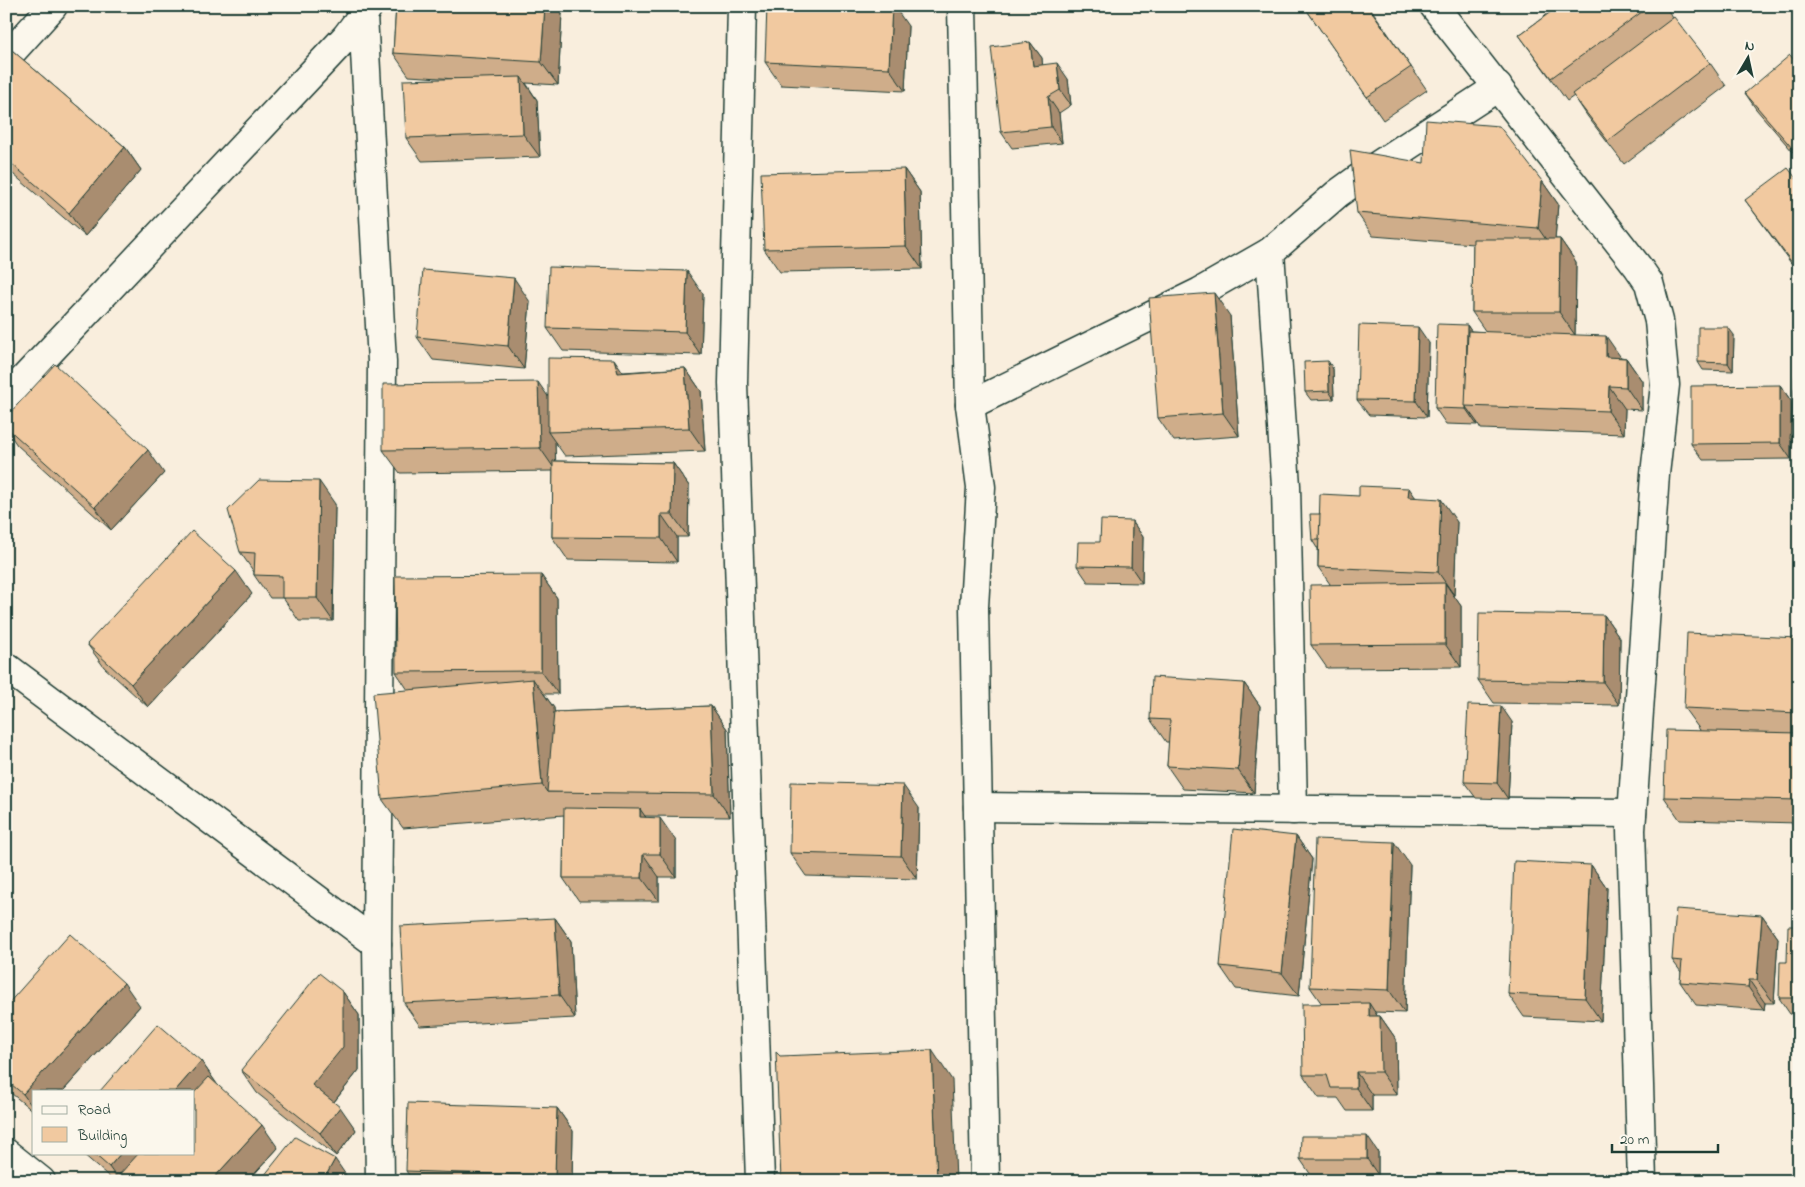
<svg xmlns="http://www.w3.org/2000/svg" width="1805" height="1187" font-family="'Indie Flower',sans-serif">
  <rect width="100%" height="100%" fill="#f9eedd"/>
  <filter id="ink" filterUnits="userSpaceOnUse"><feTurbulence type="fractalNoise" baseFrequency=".02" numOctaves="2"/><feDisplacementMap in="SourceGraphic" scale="10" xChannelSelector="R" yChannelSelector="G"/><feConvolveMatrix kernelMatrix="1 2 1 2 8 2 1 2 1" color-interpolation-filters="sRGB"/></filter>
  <g filter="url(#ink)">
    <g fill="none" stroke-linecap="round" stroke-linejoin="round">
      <defs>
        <g id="minor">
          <polyline points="742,6 733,383 760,1181"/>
          <polyline points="962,6 970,405 981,487 974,607 985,1181"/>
          <polyline points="1434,6 1638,267 1649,283 1659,321 1665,385 1655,474 1631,830 1642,1181"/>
          <polyline points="363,15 382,362 377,944 380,1181"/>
          <polyline points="6,58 53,6"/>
          <polyline points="1270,252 1286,486 1293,810"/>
          <polyline points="6,398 346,37 367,9"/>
          <polyline points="970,405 1200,292 1270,252 1337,194 1366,173 1498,87"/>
          <polyline points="6,667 377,944"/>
          <polyline points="978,807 1632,813"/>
          <polyline points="6,1153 41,1181"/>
        </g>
      </defs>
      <use href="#minor" stroke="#1f3d34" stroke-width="31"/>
      <use href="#minor" stroke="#fbf7ec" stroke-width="28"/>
    </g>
    <g fill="#cfad8a" stroke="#1f3d34">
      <polygon points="396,6 557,6 562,13 558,85 526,83 537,100 540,157 422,161 406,138 456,79 409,76 393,53"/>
      <polygon points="1304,6 1369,6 1427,90 1383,120"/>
      <polygon points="1559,6 1665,6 1673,18 1710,63 1726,86 1624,164 1588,117 1574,96 1567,101 1519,35"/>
      <polygon points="908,26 905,91 781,85 765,62"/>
      <polygon points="1030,42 1042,58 1042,65 1068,79 1071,105 1059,113 1062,143 1012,148 1001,132"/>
      <polygon points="6,45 125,147 141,170 85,236 6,168"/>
      <polygon points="1799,66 1799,159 1756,109 1745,93"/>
      <polygon points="1424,163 1542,181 1558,204 1555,239 1560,239 1576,262 1575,335 1621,357 1626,358 1642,381 1642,410 1625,409 1624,434 1481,429 1477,422 1477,425 1446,424 1435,408 1467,325 1471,331 1486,332 1472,312 1473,244 1373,236 1357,213"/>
      <polygon points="904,169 920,192 922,269 780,272 764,249"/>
      <polygon points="1799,182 1799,274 1745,200"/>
      <polygon points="703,294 701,355 563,351 547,328"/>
      <polygon points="530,302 524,369 433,360 417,337"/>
      <polygon points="1230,316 1239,436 1174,441 1158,418"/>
      <polygon points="1799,333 1799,451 1791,440 1791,459 1703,460 1691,444 1780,385 1791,401 1791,430"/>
      <polygon points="1734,335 1733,371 1703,370 1698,362"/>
      <polygon points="1429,343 1427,417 1369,415 1357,400"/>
      <polygon points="1328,361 1333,369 1334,399 1311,400 1305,392"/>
      <polygon points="685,368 701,391 705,451 565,456 555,442 555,461 673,463 689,486 688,537 677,537 677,562 568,560 552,537 553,471 400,473 383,450 623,372"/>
      <polygon points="6,417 164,473 111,530 17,445 6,429"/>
      <polygon points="1415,497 1457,522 1454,595 1453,595 1461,606 1461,667 1327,668 1311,645 1330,584 1318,567 1318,548 1317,548 1312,540 1320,514"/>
      <polygon points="335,504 333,621 299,621 283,598 270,598 254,575 254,572 240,552"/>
      <polygon points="1132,521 1143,537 1142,583 1088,582 1077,566 1100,542"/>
      <polygon points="541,575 557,598 558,694 544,694 554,708 554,712 711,706 727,729 730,817 645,816 646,818 676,841 676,877 659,877 659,901 579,901 563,878 564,815 403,828 382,799 408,690 396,672"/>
      <polygon points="252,594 148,707 104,667 87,644"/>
      <polygon points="1604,615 1620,638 1619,705 1494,703 1478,680"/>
      <polygon points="1799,638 1799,823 1680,820 1664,797 1700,730 1684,708"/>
      <polygon points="1244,683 1260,706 1254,793 1183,789 1167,766 1169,742 1166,742 1150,719"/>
      <polygon points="1512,722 1508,799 1476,798 1464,782"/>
      <polygon points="919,808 917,879 806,876 790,853"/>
      <polygon points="1296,836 1312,859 1299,996 1236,989 1220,966"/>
      <polygon points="1410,865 1405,1013 1374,1012 1377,1016 1380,1016 1396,1039 1397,1095 1372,1095 1372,1111 1347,1111 1338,1098 1319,1098 1303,1075 1322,1004 1310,987"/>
      <polygon points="1591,865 1607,888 1601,1021 1524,1017 1508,994"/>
      <polygon points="1762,915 1778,938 1774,1003 1765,1003 1764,1010 1696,1005 1680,982 1681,972 1672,960"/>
      <polygon points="555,918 571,941 575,1018 420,1026 404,1003"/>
      <polygon points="1799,926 1799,1014 1790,1014 1779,998 1787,962"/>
      <polygon points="343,992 359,1015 359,1070 334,1102 356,1130 336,1156 257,1093 241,1070"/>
      <polygon points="6,1006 140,1006 63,1091 34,1091 34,1112 6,1089"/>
      <polygon points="201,1061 216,1083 278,1148 248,1181 114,1181 82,1153 194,1153"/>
      <polygon points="557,1108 573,1131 572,1181 413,1181 406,1171"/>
      <polygon points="1378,1152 1378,1175 1311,1175 1300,1159"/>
    </g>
    <g fill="#a98d70" stroke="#1f3d34">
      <polygon points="545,6 557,6 562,13 558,85 541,62"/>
      <polygon points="892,6 894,6 908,26 905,91 889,68"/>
      <polygon points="1031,6 1038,6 1034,11"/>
      <polygon points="1030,42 1042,58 1044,82 1033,66"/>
      <polygon points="1057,63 1068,79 1071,105 1060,90"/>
      <polygon points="521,77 537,100 540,157 523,134"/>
      <polygon points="1048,97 1059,113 1062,143 1051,127"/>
      <polygon points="125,147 141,170 85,236 69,213"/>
      <polygon points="904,169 920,192 922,269 906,246"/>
      <polygon points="1542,181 1558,204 1554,251 1538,228"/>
      <polygon points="1560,239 1576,262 1575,335 1559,312"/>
      <polygon points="687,271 703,294 701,355 685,332"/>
      <polygon points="514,278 530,302 524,369 508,346"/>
      <polygon points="1214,293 1230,316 1239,436 1223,413"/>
      <polygon points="1467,325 1478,341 1466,406"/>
      <polygon points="1418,327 1429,343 1427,417 1416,401"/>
      <polygon points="1728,327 1734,335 1733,371 1728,363"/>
      <polygon points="1606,336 1622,359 1606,357"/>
      <polygon points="1626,358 1642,381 1642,410 1626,387"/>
      <polygon points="614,359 630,382 618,373"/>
      <polygon points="1328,361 1333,369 1334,399 1329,391"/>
      <polygon points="685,368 701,391 705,451 689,428"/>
      <polygon points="538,382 554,405 548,432 555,442 556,471 540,448"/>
      <polygon points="1780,385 1791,401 1791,439 1790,439 1791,440 1791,459 1780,443"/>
      <polygon points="1609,386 1625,409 1624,434 1608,411"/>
      <polygon points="1466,407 1477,422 1477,425 1466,409"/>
      <polygon points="148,450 164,473 111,530 95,507"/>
      <polygon points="673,463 689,486 688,537 672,514"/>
      <polygon points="319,481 335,504 333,621 317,598"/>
      <polygon points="1409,488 1425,511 1408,497"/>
      <polygon points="1441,499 1457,522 1454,595 1438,572"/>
      <polygon points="661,514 677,537 677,562 661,538"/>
      <polygon points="1132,521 1143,537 1142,583 1131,567"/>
      <polygon points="236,571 252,594 148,707 131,684"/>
      <polygon points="541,575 557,598 558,694 541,671"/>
      <polygon points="1445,583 1461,606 1461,667 1445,644"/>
      <polygon points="1604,615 1620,638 1619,705 1603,682"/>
      <polygon points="533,679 554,708 561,792 547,792 542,785"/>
      <polygon points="1244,683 1260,706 1254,793 1238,770"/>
      <polygon points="711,706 727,729 730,817 714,794"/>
      <polygon points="1501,706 1512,722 1508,799 1497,783"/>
      <polygon points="903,785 919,808 917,879 901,856"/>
      <polygon points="640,809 656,832 640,817"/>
      <polygon points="660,818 676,841 676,877 660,854"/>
      <polygon points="1296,836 1312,859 1299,996 1282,973"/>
      <polygon points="1394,842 1410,865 1405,1013 1389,990"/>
      <polygon points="643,854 659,877 659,901 642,878"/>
      <polygon points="1591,865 1607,888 1601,1021 1585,998"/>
      <polygon points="1762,915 1778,938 1774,1003 1757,980"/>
      <polygon points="555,918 571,941 575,1018 559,995"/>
      <polygon points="1749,980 1765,1003 1764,1010 1748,987"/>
      <polygon points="124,983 140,1006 63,1091 34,1091 34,1109 23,1094"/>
      <polygon points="343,992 359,1015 359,1070 329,1108 312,1085"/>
      <polygon points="1369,1003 1380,1020 1380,1016 1396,1039 1397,1095 1381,1072 1369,1016"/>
      <polygon points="932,1050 952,1080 956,1181 937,1181"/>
      <polygon points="201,1061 217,1084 194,1111 194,1091 175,1091"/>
      <polygon points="1356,1072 1372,1095 1372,1111 1356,1088"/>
      <polygon points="340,1107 356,1130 336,1156 320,1133"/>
      <polygon points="557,1108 573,1131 572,1181 558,1181 555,1176"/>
      <polygon points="262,1125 278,1148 248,1181 211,1181"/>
      <polygon points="1367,1136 1378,1152 1378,1175 1367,1159"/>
      <polygon points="121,1153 157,1153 119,1175 123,1181 119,1181 109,1167"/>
      <polygon points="335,1159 350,1181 323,1181"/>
    </g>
    <g fill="#f1c9a0" stroke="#1f3d34">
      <polygon points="396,6 545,6 541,62 393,53"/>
      <polygon points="767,6 892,6 889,68 765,62"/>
      <polygon points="1304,6 1368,6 1411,67 1367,97"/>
      <polygon points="1559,6 1650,6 1551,78 1519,35"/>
      <polygon points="1674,17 1710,63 1608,141 1572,94"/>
      <polygon points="1030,42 1033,66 1057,63 1060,90 1048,97 1051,127 1001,132 991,47"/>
      <polygon points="6,45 125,147 69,213 6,159"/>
      <polygon points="1790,55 1799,66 1799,156 1745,93"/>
      <polygon points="521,77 523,134 406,138 403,80"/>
      <polygon points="1426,120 1499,126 1542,181 1538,228 1357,213 1350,150 1424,163"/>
      <polygon points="1788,168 1799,182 1799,272 1745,200"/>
      <polygon points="904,169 906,246 764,249 761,173"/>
      <polygon points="1473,239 1560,239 1559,312 1472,312"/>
      <polygon points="549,267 687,271 685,332 547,328"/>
      <polygon points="423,270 514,278 508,346 417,337"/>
      <polygon points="1214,293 1223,413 1158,418 1149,298"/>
      <polygon points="1437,324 1467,325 1466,409 1435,408"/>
      <polygon points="1359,325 1418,327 1416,401 1357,400"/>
      <polygon points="1698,327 1728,327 1728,363 1698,362"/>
      <polygon points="1468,331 1606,336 1606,357 1626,358 1626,387 1609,386 1608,411 1465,406"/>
      <polygon points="1799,333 1799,440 1790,439"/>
      <polygon points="548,358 614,359 618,373 685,368 689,428 548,432"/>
      <polygon points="1328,361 1329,391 1305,392 1304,362"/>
      <polygon points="55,364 148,450 95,507 6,427 6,417"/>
      <polygon points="538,382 540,448 383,450 383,384"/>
      <polygon points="1780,385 1780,443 1691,444 1691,386"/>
      <polygon points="553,461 673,463 672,514 661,514 661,538 552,537"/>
      <polygon points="259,480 319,481 317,598 282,598 282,576 254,575 255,553 240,552 228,510"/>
      <polygon points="1359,486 1409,488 1408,497 1441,499 1438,572 1318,567 1320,494 1359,496"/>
      <polygon points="1310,514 1320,514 1319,540 1312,540"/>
      <polygon points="1101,520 1132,521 1131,567 1077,566 1078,542 1100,542"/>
      <polygon points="192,531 236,571 131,684 87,644"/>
      <polygon points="541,575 541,671 396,672 395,576"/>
      <polygon points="1445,583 1445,644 1311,645 1310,585"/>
      <polygon points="1479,613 1604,615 1603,682 1478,680"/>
      <polygon points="1687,633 1799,638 1799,713 1684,708"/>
      <polygon points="1152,677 1244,683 1238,770 1167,766 1170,720 1150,719"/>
      <polygon points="533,679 542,785 382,799 373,693"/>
      <polygon points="1468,705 1501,706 1497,783 1464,782"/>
      <polygon points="711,706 714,794 547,792 554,712"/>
      <polygon points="1666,730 1799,733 1799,800 1664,797"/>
      <polygon points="791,782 903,785 901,856 790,853"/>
      <polygon points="564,808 640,809 640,817 660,818 660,854 643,854 642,878 563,878"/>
      <polygon points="1233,829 1296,836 1282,973 1220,966"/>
      <polygon points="1315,839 1394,842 1389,990 1310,987"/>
      <polygon points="1514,861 1591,865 1585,998 1508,994"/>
      <polygon points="1676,909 1762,915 1757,980 1749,980 1748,987 1680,982 1682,961 1672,960"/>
      <polygon points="555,918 559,995 404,1003 400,926"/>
      <polygon points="1788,926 1799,926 1799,998 1779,998 1780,962 1787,962"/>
      <polygon points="70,934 124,983 23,1094 6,1080 6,1006"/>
      <polygon points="319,973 343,992 343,1047 312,1085 340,1107 320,1133 241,1070"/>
      <polygon points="1369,1003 1369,1016 1380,1016 1381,1072 1356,1072 1356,1088 1331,1088 1327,1075 1303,1075 1302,1004"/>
      <polygon points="158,1024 201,1061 175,1091 100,1091"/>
      <polygon points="932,1050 937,1181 781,1181 776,1052 780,1056"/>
      <polygon points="209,1077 262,1125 211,1181 126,1181 119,1175 139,1153 194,1153 194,1093"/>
      <polygon points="408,1103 557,1108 555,1176 406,1171"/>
      <polygon points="1301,1136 1367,1136 1367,1159 1300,1159"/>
      <polygon points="295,1137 335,1159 323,1181 260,1181"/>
      <polygon points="93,1153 121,1153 109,1167"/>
    </g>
  </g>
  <rect width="1805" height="1187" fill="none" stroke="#fbf7ec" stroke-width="25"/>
  <rect x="12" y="12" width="1780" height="1162" fill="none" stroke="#1f3d34" stroke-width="2" filter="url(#ink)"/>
  <rect x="32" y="1090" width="162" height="65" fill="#fbf7ec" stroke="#a3ada2"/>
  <rect x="42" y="1106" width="25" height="8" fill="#fbf7ec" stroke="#a3ada2"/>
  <text x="78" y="1114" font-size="15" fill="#1f3d34">Road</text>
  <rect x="42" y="1127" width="25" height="15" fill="#f1c9a0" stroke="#a3ada2"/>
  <text x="78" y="1140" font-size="15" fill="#1f3d34">Building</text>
  <g transform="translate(1748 58) rotate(9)" stroke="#fbf7ec" stroke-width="4" paint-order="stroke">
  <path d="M0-4L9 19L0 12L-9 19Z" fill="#1f3d34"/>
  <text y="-8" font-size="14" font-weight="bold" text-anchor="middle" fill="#1f3d34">N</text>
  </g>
  <path d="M1612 1144v8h106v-8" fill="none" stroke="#1f3d34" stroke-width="2.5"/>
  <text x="1620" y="1144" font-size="15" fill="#1f3d34" stroke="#fbf7ec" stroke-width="4" paint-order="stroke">20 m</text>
</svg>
